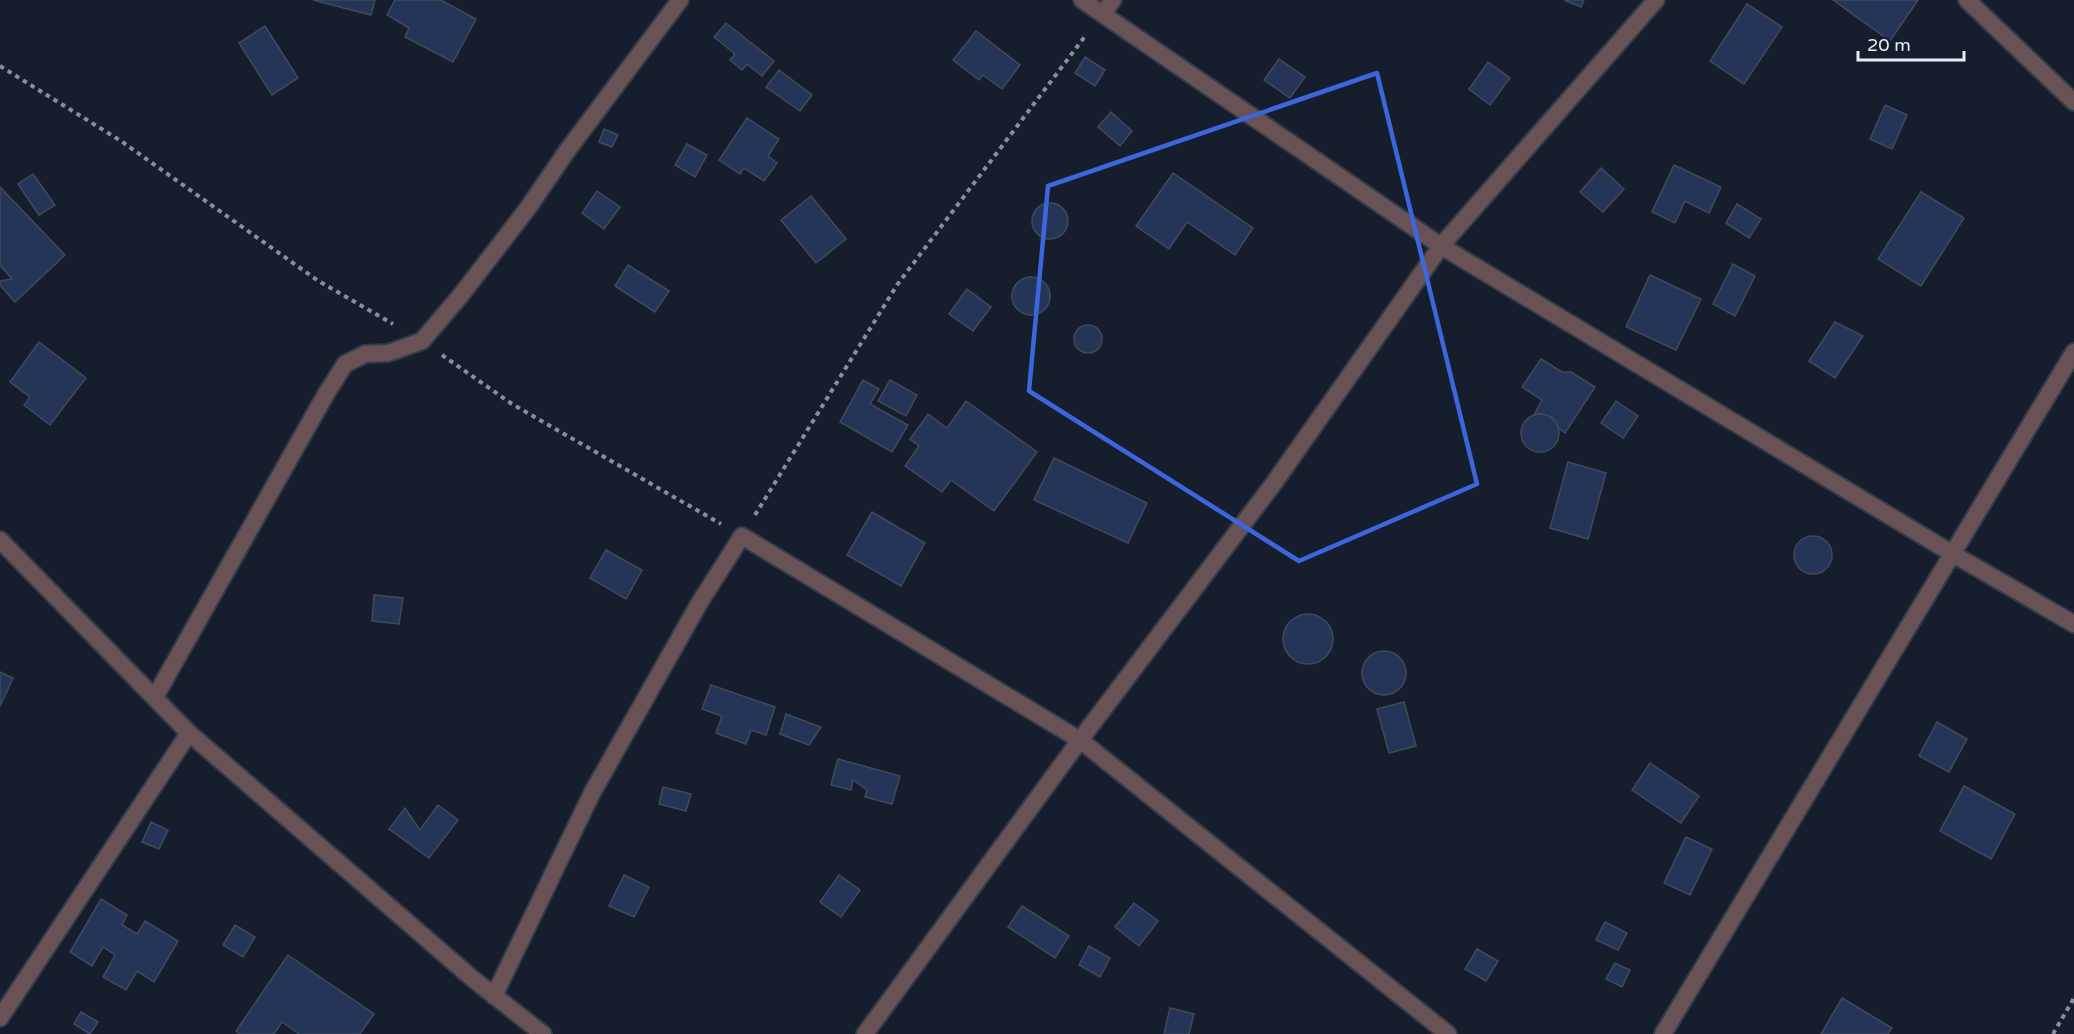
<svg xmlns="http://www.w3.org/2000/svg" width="2074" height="1034" font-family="'Varela Round',sans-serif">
  <rect width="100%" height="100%" fill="#161e2d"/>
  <g fill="#243557" stroke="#414a5b" stroke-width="1.5">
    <polygon points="313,0 375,0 371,15"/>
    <polygon points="395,0 441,0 476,19 453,62 405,37 409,28 387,15"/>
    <polygon points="1564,0 1584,0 1581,7"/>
    <polygon points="1833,0 1918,0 1890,41"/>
    <polygon points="1747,4 1782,27 1744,84 1710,61"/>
    <polygon points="726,23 774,61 762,76 747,64 742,70 730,60 735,54 714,37"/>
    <polygon points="265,26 298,78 272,95 239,43"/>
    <polygon points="976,31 1020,65 1002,89 983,75 979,80 953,60"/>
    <polygon points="1085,57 1105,70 1095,86 1075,73"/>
    <polygon points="1279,59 1305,77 1290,98 1264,80"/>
    <polygon points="1488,62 1510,78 1490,105 1469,89"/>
    <polygon points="779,70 812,95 800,111 766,87"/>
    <polygon points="1885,105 1907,115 1892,149 1870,139"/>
    <polygon points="1111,112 1132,131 1120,146 1098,127"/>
    <polygon points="747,118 779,139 768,156 777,163 764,181 744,168 740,174 719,160"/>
    <polygon points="604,129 618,135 612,147 599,142"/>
    <polygon points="687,144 707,155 695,177 675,165"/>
    <polygon points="1674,165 1721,187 1709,213 1685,201 1675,223 1652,212"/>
    <polygon points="1601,168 1624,189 1603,212 1580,192"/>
    <polygon points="1173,173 1253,228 1235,255 1187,222 1169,249 1136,226"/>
    <polygon points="33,174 55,205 39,215 18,184"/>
    <polygon points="0,187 65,255 15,302 0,285 0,281 12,279 0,265"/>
    <polygon points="597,191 620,207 604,229 582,213"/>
    <polygon points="1921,192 1964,218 1921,286 1878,259"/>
    <polygon points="811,196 846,239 816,263 781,220"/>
    <circle cx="1050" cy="221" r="18"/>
    <polygon points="1737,204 1761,219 1749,238 1726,223"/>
    <polygon points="1733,264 1755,276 1735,316 1713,304"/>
    <polygon points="628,265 669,291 655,312 615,286"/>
    <polygon points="1650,275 1701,299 1676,350 1626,327"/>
    <circle cx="1031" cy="296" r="19"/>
    <polygon points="967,289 991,307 973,331 949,314"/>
    <polygon points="1835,322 1863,336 1835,378 1809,361"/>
    <circle cx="1088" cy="339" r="14"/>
    <polygon points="39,342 86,378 50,425 24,405 30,397 10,382"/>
    <polygon points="1541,359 1562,372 1571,372 1595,387 1565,433 1558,428 1552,417 1540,413 1534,415 1542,400 1522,387"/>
    <polygon points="863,380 879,389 870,404 908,425 892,452 840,422"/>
    <polygon points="890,380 917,395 906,416 878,401"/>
    <polygon points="966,401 1037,452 994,511 951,480 942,492 905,466 919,446 910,439 928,414 947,428"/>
    <polygon points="1616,401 1638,416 1623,438 1601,423"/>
    <circle cx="1540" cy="433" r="19"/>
    <polygon points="1054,458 1147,503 1128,543 1034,500"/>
    <polygon points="1568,462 1606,473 1588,539 1550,528"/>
    <polygon points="872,512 925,543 901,586 847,555"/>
    <circle cx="1813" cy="555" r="19"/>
    <polygon points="606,550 642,570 626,599 590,578"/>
    <polygon points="374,595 403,598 399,624 372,621"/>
    <circle cx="1308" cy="639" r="25"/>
    <circle cx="1384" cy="673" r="22"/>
    <polygon points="0,672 13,678 0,706"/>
    <polygon points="711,685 775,707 766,735 751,730 746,744 716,733 722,716 702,709"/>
    <polygon points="1404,702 1416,746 1389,753 1377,709"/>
    <polygon points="786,714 821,727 809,745 780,734"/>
    <polygon points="1937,722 1967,739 1949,772 1919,756"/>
    <polygon points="838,759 900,776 892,804 865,797 867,790 853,780 851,790 831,785"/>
    <polygon points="1650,763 1699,796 1681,823 1632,790"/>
    <polygon points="1964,786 2015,814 1991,859 1940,831"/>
    <polygon points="663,787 691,794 686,811 659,804"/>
    <polygon points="438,805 458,820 429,858 389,829 405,808 420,830"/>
    <polygon points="151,822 168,830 159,849 142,842"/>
    <polygon points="1686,837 1712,849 1690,895 1664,883"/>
    <polygon points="624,875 649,887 634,917 609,906"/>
    <polygon points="839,875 860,890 841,917 820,902"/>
    <polygon points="101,899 127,915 122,925 137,934 145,921 178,941 154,982 137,971 126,990 103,977 115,955 103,947 92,966 70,952"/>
    <polygon points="1134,903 1158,921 1139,946 1115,927"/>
    <polygon points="1022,906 1069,936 1055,958 1008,927"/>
    <polygon points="1605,922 1627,933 1618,950 1596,940"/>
    <polygon points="235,925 255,937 243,957 223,945"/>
    <polygon points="1089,946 1110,958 1100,977 1079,965"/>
    <polygon points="1477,949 1498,961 1486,981 1465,969"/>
    <polygon points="288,955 374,1014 360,1034 299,1034 282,1022 274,1034 240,1034 236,1031"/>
    <polygon points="1615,963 1630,970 1622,987 1606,979"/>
    <polygon points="1842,998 1892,1028 1888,1034 1821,1034"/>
    <polygon points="1170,1008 1194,1014 1189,1034 1164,1034"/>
    <polygon points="81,1012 98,1022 90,1034 74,1024"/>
  </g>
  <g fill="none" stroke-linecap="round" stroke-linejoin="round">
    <defs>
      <g id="minor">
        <polyline points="1082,0 1441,246 1953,554 2074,624"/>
        <polyline points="1967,0 2074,102"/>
        <polyline points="1103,13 1113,0"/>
        <polyline points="0,540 189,733 473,979 543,1034"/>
        <polyline points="155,697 326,394 345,364 365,354 388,353 422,341 461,295 528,208 567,151 680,0"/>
        <polyline points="494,996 592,793 700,602 742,536 1080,740 1448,1034"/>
        <polyline points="0,1018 189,733"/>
        <polyline points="865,1034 1080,740 1274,483 1441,246 1656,0"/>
        <polyline points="1663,1034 2074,352"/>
      </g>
    </defs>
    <use href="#minor" stroke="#333b49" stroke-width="20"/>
    <g stroke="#888f9b" stroke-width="4" stroke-dasharray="4.5 4.5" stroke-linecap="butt">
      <polyline points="0,66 121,141 317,280 393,324"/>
      <polyline points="442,355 512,404 721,524"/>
      <polyline points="755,515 897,285 1086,35"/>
      <polyline points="2053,1034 2074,998"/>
    </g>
    <use href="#minor" stroke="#685255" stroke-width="16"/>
  </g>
  <path fill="none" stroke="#3b66dd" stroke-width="4.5" stroke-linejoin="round" d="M 1377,73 L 1477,484 L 1299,561 L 1029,391 L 1048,186 Z"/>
  <path d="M1858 51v9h106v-9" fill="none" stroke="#e7ecf7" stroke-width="3"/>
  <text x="1867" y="51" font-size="18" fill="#e7ecf7" stroke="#161e2d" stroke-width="4.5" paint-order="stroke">20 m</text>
</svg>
